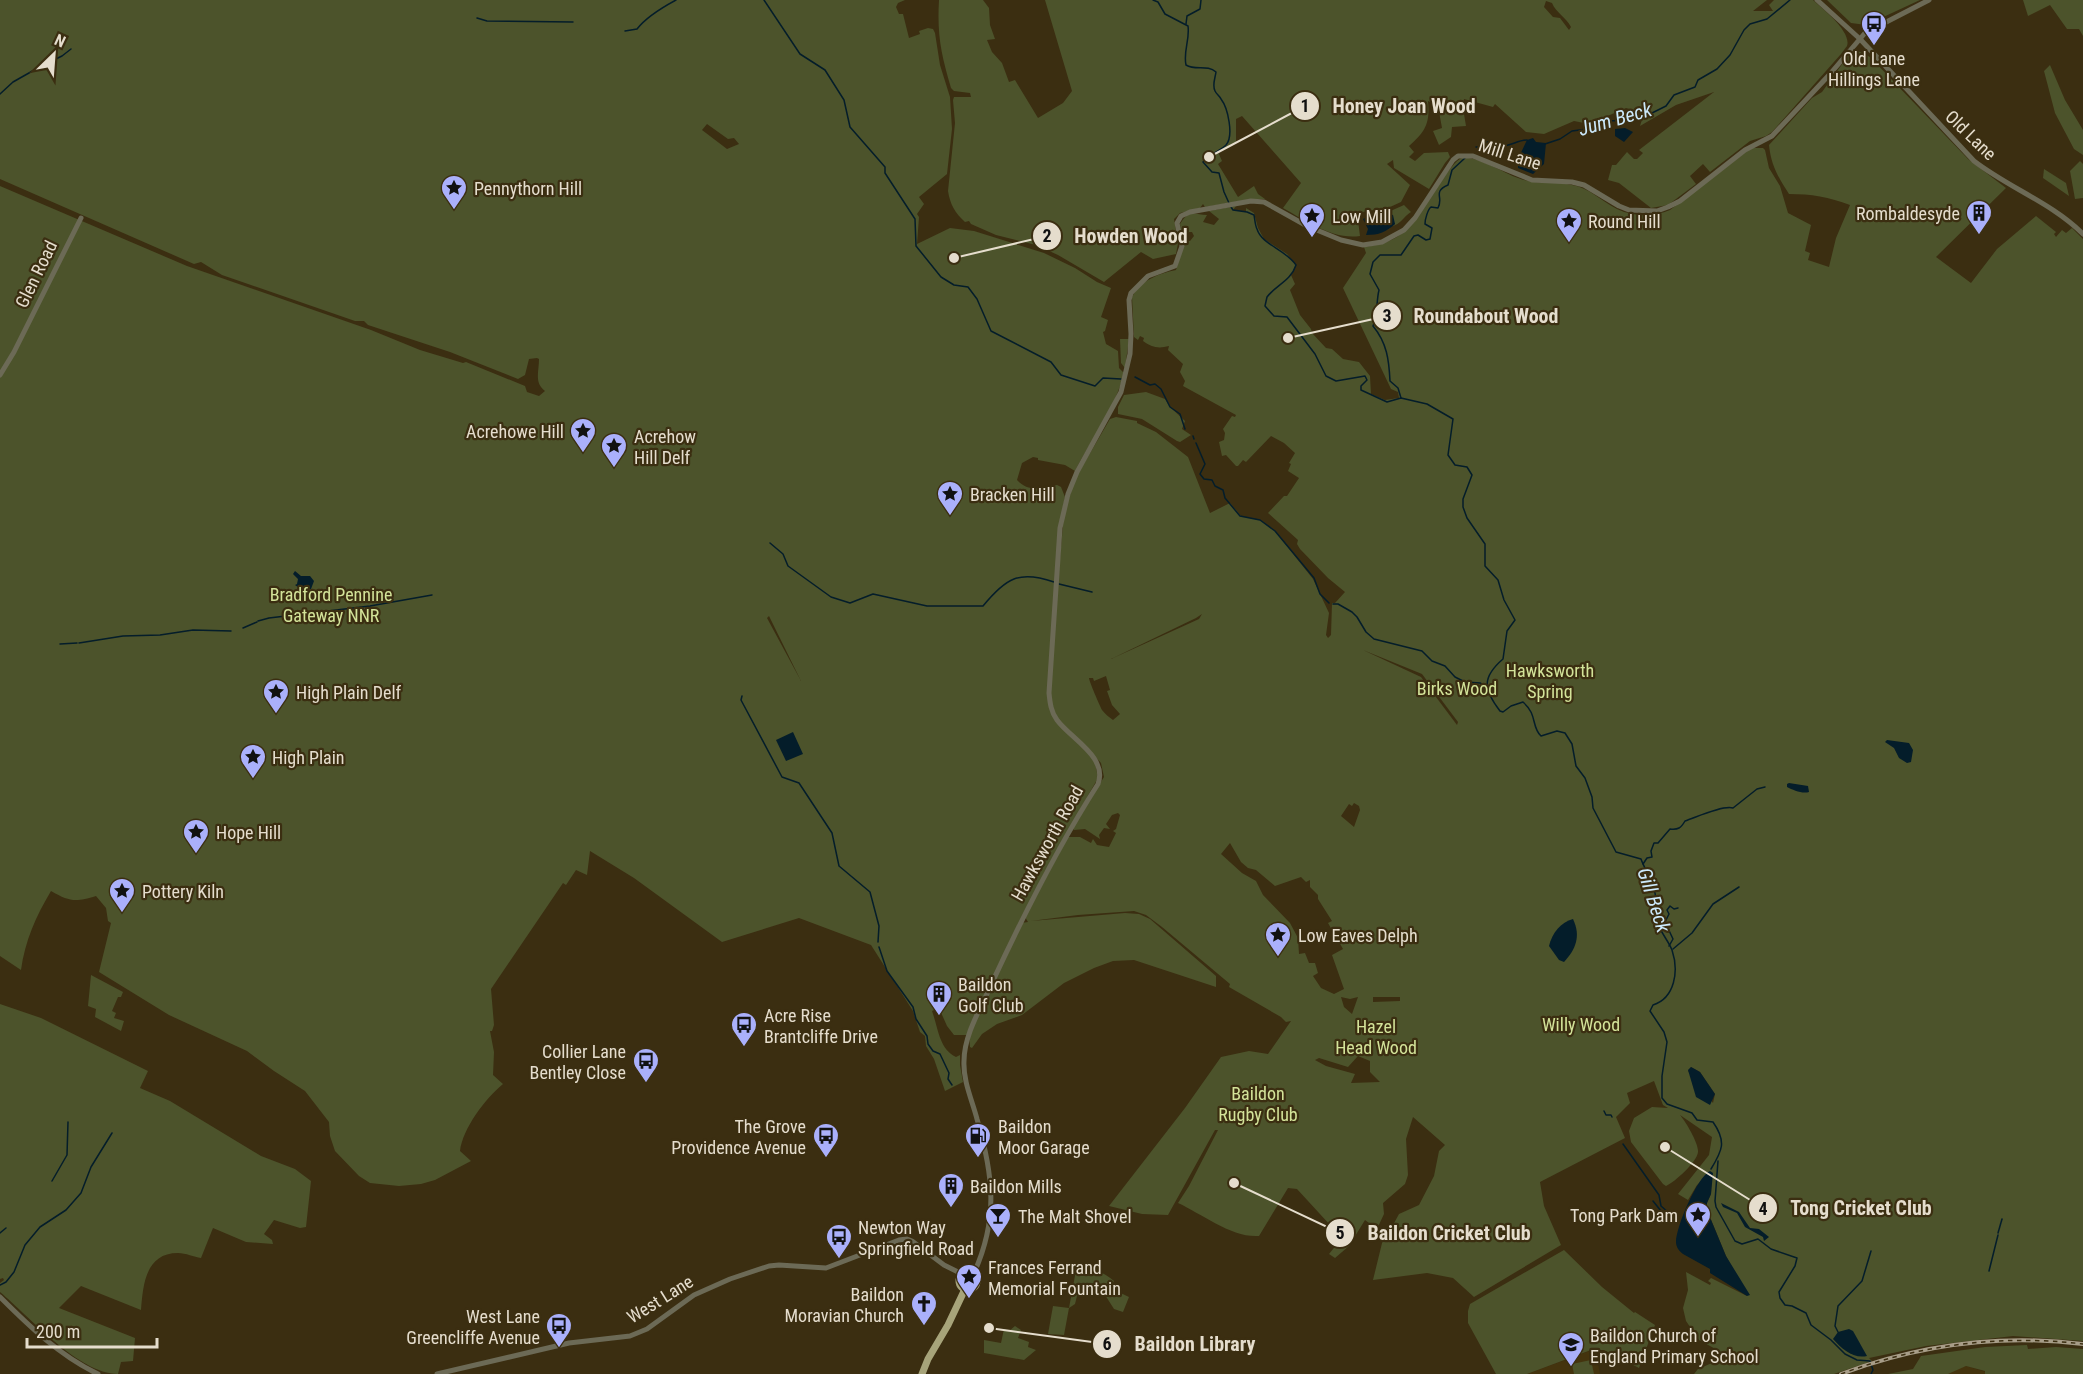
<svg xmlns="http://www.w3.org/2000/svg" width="2083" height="1374" font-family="'Roboto Condensed',sans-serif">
  <rect width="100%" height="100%" fill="#3b2e11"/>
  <g fill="#44340e">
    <polygon points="1595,1349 1600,1374 1527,1374"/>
    <polygon points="1966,1366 1986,1372 1985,1374 1929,1374"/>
  </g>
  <g fill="#4c532b" fill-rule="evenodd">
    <path d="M 0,0 L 905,0 L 898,3 L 896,7 L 899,14 L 903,14 L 909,38 L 920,34 L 919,31 L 928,28 L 933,29 L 935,33 L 940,65 L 950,97 L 952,129 L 947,174 L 919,197 L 924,204 L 917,214 L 919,217 L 917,244 L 950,228 L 974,231 L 1044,253 L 1075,268 L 1097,282 L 1111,288 L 1101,317 L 1108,320 L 1105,331 L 1103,332 L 1106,344 L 1118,351 L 1119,368 L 1124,373 C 1115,409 1092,438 1075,471 L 1065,465 L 1038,460 L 1038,458 L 1033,457 L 1022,463 L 1017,480 C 1029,493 1042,488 1057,485 L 1061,487 L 1065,497 L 1061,517 L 1056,602 L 1064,514 L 1075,479 L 1110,419 L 1116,417 L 1137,421 L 1137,423 L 1156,432 L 1188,457 L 1210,513 L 1230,503 L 1241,516 L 1260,520 L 1275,531 L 1313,579 L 1329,613 L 1326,635 L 1328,638 L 1331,635 L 1332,603 L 1335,603 L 1345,592 L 1328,578 L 1300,549 L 1297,544 L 1298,540 L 1268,513 L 1284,496 L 1287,496 L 1299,478 L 1288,471 L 1291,464 L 1289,463 L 1295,453 L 1284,443 L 1271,436 L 1246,462 L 1243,460 L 1238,466 L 1236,466 L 1226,455 L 1222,456 L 1219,442 L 1224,440 L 1225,433 L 1223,429 L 1232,416 L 1235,417 L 1236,415 L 1183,386 L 1185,381 L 1180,372 L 1183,364 L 1168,350 L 1169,346 C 1158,349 1151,347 1143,341 L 1144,338 L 1140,336 L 1138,340 L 1134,337 L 1132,297 C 1141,280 1158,274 1176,270 L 1183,247 L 1182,239 L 1190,241 L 1194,236 L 1192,232 L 1189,232 L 1187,236 L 1181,231 L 1180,224 C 1189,209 1194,214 1207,215 L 1203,222 L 1214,225 L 1219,219 L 1209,211 L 1236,206 L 1233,210 L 1246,212 L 1246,208 L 1254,213 L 1258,228 L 1264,239 L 1287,254 L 1296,265 L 1291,275 L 1295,284 L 1290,290 L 1300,315 L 1311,329 L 1312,333 L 1326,348 L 1332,349 L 1343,359 L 1359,362 L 1370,376 L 1371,394 L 1385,400 L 1399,398 L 1398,392 L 1391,389 L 1343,288 L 1366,253 L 1364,247 C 1379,245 1395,241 1406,230 C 1420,218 1450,161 1462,158 C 1476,155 1504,173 1518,178 C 1539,186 1552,180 1572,185 C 1590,188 1601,201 1617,209 C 1633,217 1654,217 1670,210 L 1746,152 L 1752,148 L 1763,148 L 1765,150 L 1769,168 L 1780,186 L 1788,213 L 1811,225 L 1805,251 L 1810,253 L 1808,260 L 1829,267 L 1836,238 L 1850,205 C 1829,197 1811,194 1789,194 C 1778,177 1771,165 1769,145 L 1812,98 L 1822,92 L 1848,56 L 1858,51 L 1870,57 L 1968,159 L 2006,188 L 1936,257 L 1971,283 L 1997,249 L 2036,216 L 2056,232 L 2054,234 L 2056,237 L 2062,230 L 2066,233 L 2072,228 L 2083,239 L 2083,1341 L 2013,1336 L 1926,1346 L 1869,1358 L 1872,1361 L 1834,1374 L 1694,1374 L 1698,1369 L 1719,1360 L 1721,1352 L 1699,1340 L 1686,1321 L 1683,1308 L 1688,1290 L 1686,1272 L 1710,1285 L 1711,1283 L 1708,1281 L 1711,1278 L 1747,1296 L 1726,1256 L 1707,1210 L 1707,1203 L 1711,1194 L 1712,1173 L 1697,1185 L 1688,1200 L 1678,1194 L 1709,1155 L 1712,1137 L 1680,1115 C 1686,1122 1699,1144 1698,1152 C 1697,1162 1675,1182 1666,1186 L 1663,1184 L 1631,1142 L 1629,1131 L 1634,1118 L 1652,1107 L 1668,1108 L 1663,1105 L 1654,1081 L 1627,1093 L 1630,1103 L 1616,1117 L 1625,1138 L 1540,1182 L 1544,1206 L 1561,1245 L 1474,1297 L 1453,1278 L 1427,1273 L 1373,1280 L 1384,1235 L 1387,1236 L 1399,1214 L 1419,1205 L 1434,1176 L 1439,1151 L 1445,1145 L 1413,1117 L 1406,1139 L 1408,1175 L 1405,1184 L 1383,1203 L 1384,1214 L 1377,1229 L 1365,1220 L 1349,1246 L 1335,1258 L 1329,1254 L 1342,1238 L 1297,1189 L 1288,1188 L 1259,1236 C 1232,1238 1202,1214 1178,1203 L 1189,1186 L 1218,1130 L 1215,1130 L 1168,1215 L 1142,1214 L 1109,1206 L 1185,1108 L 1221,1057 L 1249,1051 L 1268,1054 L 1291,1021 L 1286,1022 L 1281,1017 L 1229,987 L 1230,984 L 1162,927 L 1146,915 L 1134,911 L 1078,915 L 1031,921 L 1125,913 L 1139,914 L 1150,919 L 1216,976 L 1216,987 L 1134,960 L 1113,961 L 1094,968 L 1064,983 L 1022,1015 L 997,1024 L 982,1034 L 972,1048 L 970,1047 L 969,1035 L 954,1035 L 947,1026 L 939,1008 L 932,1011 C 938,1027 939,1049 956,1057 L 960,1055 L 960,1065 L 963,1082 L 945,1091 L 934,1059 L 926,1046 L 925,1036 L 920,1032 L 913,1011 L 871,945 L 799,918 L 722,942 L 634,878 L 590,851 L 587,875 L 576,870 L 566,885 L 563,883 L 491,989 L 494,1025 L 492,1031 L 490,1031 L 494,1052 L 493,1075 L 503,1084 C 485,1099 463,1128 460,1151 L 471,1161 L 435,1180 L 421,1184 L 399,1186 L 370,1183 L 359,1176 L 335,1151 L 330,1136 L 329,1122 L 305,1091 L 274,1071 L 247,1051 L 169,1015 L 99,972 L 111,923 L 108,921 L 106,908 L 96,896 C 76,902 70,902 51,891 C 36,916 25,941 21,970 L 0,956 L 0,186 L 187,266 L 371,330 L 420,350 L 463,363 L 466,362 L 525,386 L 527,392 L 539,396 L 545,391 C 534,383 539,372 539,359 L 537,358 L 529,359 L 525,375 L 518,379 L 450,352 L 368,325 L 364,321 L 355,321 L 222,275 L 201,262 L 194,264 L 0,179 ZM 707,124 L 728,139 L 734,138 L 739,144 L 727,149 L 702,130 ZM 1202,614 L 1199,619 L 1111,659 L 1196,618 ZM 769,616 L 801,681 L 767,618 ZM 1363,650 L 1422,674 L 1458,722 L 1457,725 L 1421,677 ZM 1106,676 L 1110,690 L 1107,691 L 1112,705 L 1120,714 L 1113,720 C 1109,717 1105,714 1102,710 C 1100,706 1089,681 1089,678 L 1093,678 L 1094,681 ZM 1088,749 L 1101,763 L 1104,777 L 1073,828 L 1074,830 L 1085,829 L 1100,839 L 1099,835 L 1104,828 L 1110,829 L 1106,824 L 1112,815 L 1118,813 L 1120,815 L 1116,829 L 1113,831 L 1116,833 L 1109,847 L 1097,845 L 1093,839 L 1091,843 L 1080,837 L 1068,837 L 1025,917 L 1028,922 L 1021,923 L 1045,871 L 1098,778 L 1095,762 ZM 1354,803 L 1359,806 L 1360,810 L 1354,827 L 1341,816 L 1349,804 L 1352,806 ZM 1230,843 L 1241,862 L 1248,868 L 1256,870 L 1275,886 L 1301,877 L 1306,882 L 1310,880 L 1310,887 L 1318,895 L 1318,899 L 1332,921 L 1328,923 L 1343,949 L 1332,955 L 1344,989 L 1334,994 L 1321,988 L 1313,976 L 1318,973 L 1315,963 L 1309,963 L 1305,953 L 1299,954 L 1298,938 L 1290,923 L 1263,895 L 1256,881 L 1242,873 L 1221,854 ZM 1341,997 L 1350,999 L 1358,997 L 1352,1014 L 1344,1007 ZM 1373,997 L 1400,997 L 1400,1001 L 1373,1002 ZM 1358,1056 L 1370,1061 L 1370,1072 L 1380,1082 L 1351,1083 L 1355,1074 L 1326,1066 L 1315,1060 L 1319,1058 L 1348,1067 ZM 1691,1067 L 1700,1072 L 1715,1094 L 1713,1103 L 1688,1071 Z"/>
    <path d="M 939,0 L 983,0 L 989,8 L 990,25 L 995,39 L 987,40 L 992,52 L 1002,63 L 1009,82 L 1015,80 L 1038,118 L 1063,103 L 1072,91 L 1045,0 L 1767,0 L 1753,11 L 1773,11 L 1769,5 L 1774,0 L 1813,0 C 1823,9 1852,32 1847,46 C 1845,49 1843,51 1841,54 L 1772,132 L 1766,136 L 1750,141 L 1710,172 L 1703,164 L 1690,176 L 1696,184 L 1668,205 L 1651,208 L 1619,183 L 1608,180 L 1612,165 L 1616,165 L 1627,152 L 1634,159 L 1637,159 L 1643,153 L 1639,150 L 1714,92 L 1676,105 L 1640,126 L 1644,113 L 1626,108 L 1589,124 L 1574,121 L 1544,134 L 1526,132 L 1495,104 L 1493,107 L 1464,99 L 1463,108 L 1466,126 L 1452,127 L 1451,137 L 1439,145 L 1433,131 L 1442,128 L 1438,106 L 1428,101 C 1430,123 1426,131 1409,146 L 1414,152 L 1409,157 L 1415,161 L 1424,153 L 1448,152 L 1450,157 L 1445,163 L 1429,189 L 1394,168 L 1393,160 L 1387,164 L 1410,185 L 1401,202 L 1390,207 L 1357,213 L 1360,236 C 1333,240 1306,221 1283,208 L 1301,183 L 1242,116 L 1236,119 L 1236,142 L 1218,152 L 1222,161 L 1218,164 L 1238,197 L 1254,186 L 1258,194 L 1265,199 L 1252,199 L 1205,207 L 1203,204 L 1200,208 L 1180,213 L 1174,219 L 1178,243 L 1176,254 L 1153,259 L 1141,252 L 1104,282 L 1058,255 L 1036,245 L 996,235 L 971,224 L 969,221 L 965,222 C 955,213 950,204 948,191 L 955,123 L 953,100 L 954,97 L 971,97 L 970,93 L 954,91 L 951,88 C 941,54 937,35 939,0 ZM 1546,1 L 1552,3 C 1556,13 1566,17 1571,27 L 1569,30 L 1560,18 L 1553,17 L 1544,7 Z"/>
    <polygon points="1827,0 1920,0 1866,25 1851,23"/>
    <polygon points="2023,0 2083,0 2083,36 2079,29 2067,29 2050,5 2028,16"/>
    <polygon points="2050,65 2065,100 2083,130 2083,155 2074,149 2055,113 2044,71"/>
    <polygon points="2080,161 2083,164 2083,198 2075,199 2070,171"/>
    <polygon points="2044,169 2066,183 2069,196 2043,178"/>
    <path d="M 1404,205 L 1411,212 C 1404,216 1400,225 1392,226 L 1395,224 L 1386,213 Z"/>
    <polygon points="1120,339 1129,339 1125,368 1121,363"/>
    <polygon points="1146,392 1165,399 1170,407 1185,421 1182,429 1191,435 1180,442 1177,441 1142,419 1118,414 1118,407 1124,395"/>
    <polygon points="91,975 123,992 121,997 118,997 112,1011 116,1013 114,1018 124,1021 121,1031 95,1017 96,1009 88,1006"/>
    <path d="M 0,1004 L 41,1018 L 148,1071 L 140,1088 L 170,1101 L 261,1156 L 295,1169 L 311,1181 L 306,1227 L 300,1228 L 274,1220 L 264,1234 L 272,1240 L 273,1244 L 246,1242 L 213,1228 L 201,1258 C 194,1257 186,1253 178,1253 C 145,1253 143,1286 141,1310 L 81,1286 L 59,1308 L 135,1338 L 133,1361 L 121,1362 L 118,1374 C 79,1374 29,1316 0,1292 L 0,1283 L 4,1280 L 3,1278 L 0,1279 Z"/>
    <polygon points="1564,1250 1602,1287 1634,1313 1635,1312 1655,1325 1639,1368 1604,1350 1591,1350 1527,1374 1496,1374 1468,1323 1468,1311 1470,1304"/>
    <path d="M 1077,1265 C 1090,1267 1104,1272 1114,1281 L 1110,1288 L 1129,1297 L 1123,1312 L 1114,1309 L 1100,1287 L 1086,1292 L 1084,1297 L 1077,1296 L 1075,1304 L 1069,1308 L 1064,1335 L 1048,1334 L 1053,1306 L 1069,1308 Z"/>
    <polygon points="1015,1326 1021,1330 1018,1338 1029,1342 1028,1347 1036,1350 1024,1360 984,1353 984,1340 1001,1343 1004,1329 1009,1331"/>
    <polygon points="2027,1345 2028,1349 2056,1347 2083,1349 2083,1374 1985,1374 1985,1371 1966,1366 1948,1374 1888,1374 1913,1369 1921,1356 1985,1347"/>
    <polygon points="1591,1360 1594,1374 1574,1374 1572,1364"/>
  </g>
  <g fill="#041d2a">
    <polygon points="1625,128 1633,132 1624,142 1615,136 1615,129"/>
    <polygon points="1533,138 1536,142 1546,143 1544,164 1533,174 1518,168 1518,159 1527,140"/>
    <path d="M 1386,213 L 1393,215 L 1395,224 C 1386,232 1379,235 1366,235 L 1368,229 L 1363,219 L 1370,215 Z"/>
    <polygon points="295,571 301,576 310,576 314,581 311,589 302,590 295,585 297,584 298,579 293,574"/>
    <polygon points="793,732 803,754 786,761 776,740"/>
    <polygon points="1887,740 1909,743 1913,750 1911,762 1907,763 1899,758 1894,748 1885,742"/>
    <path d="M 1789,783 L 1808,786 L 1809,792 C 1802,794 1793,790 1787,787 L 1787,784 Z"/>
    <path d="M 1573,919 C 1581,936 1576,949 1564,962 L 1559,960 L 1549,946 C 1552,933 1561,922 1573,919 Z"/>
    <polygon points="1691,1067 1700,1072 1715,1094 1710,1105 1696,1097 1688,1070"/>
    <path d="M 1710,1171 L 1713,1173 L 1711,1194 L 1707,1203 L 1707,1210 L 1726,1256 L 1750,1295 L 1747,1296 L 1710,1273 L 1710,1269 L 1683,1254 C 1679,1251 1676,1247 1676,1242 C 1676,1227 1697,1177 1710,1171 Z"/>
    <polygon points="1721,1203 1739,1212 1750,1228 1759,1229 1769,1237 1764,1241 1763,1237 1745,1227 1737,1213 1723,1207"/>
    <path d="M 1849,1329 L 1853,1331 L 1867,1356 C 1853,1359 1842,1349 1833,1339 L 1838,1332 Z"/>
  </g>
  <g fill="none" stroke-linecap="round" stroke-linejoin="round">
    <g stroke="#041d2a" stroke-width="1.5">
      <polyline points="764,0 800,54 825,70 844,100 850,127 885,167 885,173 915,219 916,246 941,277 954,285 968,287 977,299 991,331 1051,362 1061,375 1095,386 1103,378 1121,379"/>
      <path d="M 1153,0 L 1158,2 L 1165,14 L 1188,26 C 1190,40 1183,51 1186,65 C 1196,71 1207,64 1216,72 C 1215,79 1212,85 1215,91 C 1217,95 1219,95 1221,99 C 1228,108 1234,136 1226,145 C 1220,151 1210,154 1203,162 L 1212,172 L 1219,173 L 1224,192 L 1229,203"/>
      <polyline points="477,18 487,21 573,22"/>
      <polyline points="1186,24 1187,16 1200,9 1201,0"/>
      <path d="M 625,31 L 637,29 C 647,16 663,7 676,0"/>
      <polyline points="39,67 62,56 71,49"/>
      <polyline points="0,94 13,82 36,69"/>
      <polyline points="1545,144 1560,139 1572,131 1595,128 1609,121 1627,120 1652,113 1666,106 1674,95 1695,87 1698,80 1717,69 1730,55 1744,30 1750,24 1767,19 1790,0"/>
      <path d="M 1476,147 L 1481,147 L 1487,142 C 1492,143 1497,146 1502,146 C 1511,146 1518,140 1527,140"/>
      <path d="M 1231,207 L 1233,210 L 1247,212 L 1254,215 C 1255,220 1255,225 1257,229 C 1262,245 1285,249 1296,265 C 1291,281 1276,285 1267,297 L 1265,306 L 1274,316 L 1287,317 L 1315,354 L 1326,376 L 1336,381 L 1365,376 L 1367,380 L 1361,386 L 1361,390 L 1387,402 L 1401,398 L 1427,404 L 1453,419 L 1448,455 L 1455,465 L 1467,467 L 1472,475 L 1463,499 L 1463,507 L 1467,518 L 1485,544 L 1485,566 L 1498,580 L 1504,600 L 1515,620 L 1507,631 L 1503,659 C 1482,677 1483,689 1500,711 L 1503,712 L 1511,706 L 1523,702 C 1538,715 1531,727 1541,736 L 1557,731 L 1565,733 L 1572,744 L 1576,766 L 1585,778 L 1592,797 L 1593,808 L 1616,852 L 1641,859 C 1645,870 1653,882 1655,893 C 1657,902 1655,912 1657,921 C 1660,932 1668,940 1672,950 C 1679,971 1675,998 1653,1005 L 1650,1011 L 1664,1032 L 1667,1042 L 1662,1076 L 1662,1098 L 1667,1104 L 1692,1113 L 1697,1120 L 1713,1122 C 1727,1142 1722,1151 1711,1169"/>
      <polyline points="1135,377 1150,385 1155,384 1161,389 1170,407 1180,414 1185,429"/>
      <path d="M 1401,398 L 1398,388 L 1390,381 C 1389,360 1387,343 1373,326 C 1378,315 1376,302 1379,290 L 1370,274 L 1373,262 L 1380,255 L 1401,255 L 1414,236 L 1418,235 L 1426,240 L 1430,239 L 1432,228 L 1425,224 C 1425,219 1428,209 1431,207 L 1438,208 C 1444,197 1432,192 1448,185 L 1452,170 L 1465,158"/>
      <polyline points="1193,436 1194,439"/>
      <polyline points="1196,443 1205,464 1200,474 1204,479 1212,480 1215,486 1223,490 1225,498 1240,516 1260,520 1275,531 1314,578 1320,594 1329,603"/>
      <path d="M 770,543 L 783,554 L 788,566 L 831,597 L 850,603 L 873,594 L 927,606 L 983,606 C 1006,578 1019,570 1054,582"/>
      <polyline points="1059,584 1092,592"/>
      <polyline points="1333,604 1338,604 1352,612 1357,617 1366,632 1374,639 1422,651 1432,661 1445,666 1455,677 1465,682 1480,683 1487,687"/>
      <polyline points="258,621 269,618 370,606 432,595"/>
      <polyline points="243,628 257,622"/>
      <polyline points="79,643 123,636 160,635 193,630 231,631"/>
      <polyline points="60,644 77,643"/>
      <polyline points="742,696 741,700 782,777 799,783 832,833 839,866 870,892 879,926 878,942"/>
      <path d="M 1643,864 L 1647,858 L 1652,857 L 1651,851 L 1654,843 L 1658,843 L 1670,829 C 1678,830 1681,828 1685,821 C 1697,817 1723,805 1733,808 L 1757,789 L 1765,787"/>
      <polyline points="1669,946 1673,939 1665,922 1669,914 1667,910 1670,906 1674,909 1678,908"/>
      <polyline points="879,947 887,971 913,1007 916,1019 927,1036 928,1044 933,1051 940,1054 949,1073 948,1079 952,1085"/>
      <polyline points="1673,949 1692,933 1713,904 1739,887"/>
      <polyline points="1604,1111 1606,1115 1611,1115 1612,1117"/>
      <polyline points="1623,1144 1659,1195 1661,1206 1676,1219"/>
      <polyline points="1718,1161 1715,1201 1716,1207 1735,1241 1742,1244 1758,1239 1771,1249 1797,1258 1795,1266 1779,1292 1780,1298 1785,1305 1792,1306 1806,1313 1811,1325 1831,1340 1845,1354 1857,1360 1870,1361 1873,1370 1871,1374"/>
      <polyline points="52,1181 67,1155 68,1122"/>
      <polyline points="1653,1201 1661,1211 1676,1220"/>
      <polyline points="0,1233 6,1228"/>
      <polyline points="1998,1233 2002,1219"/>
      <polyline points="1989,1271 1998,1235"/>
      <polyline points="0,1285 6,1282 14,1272 25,1245 40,1227 66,1210 81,1193 91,1167 112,1133"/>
      <polyline points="1838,1332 1835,1326 1838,1306 1862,1281 1871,1251"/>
    </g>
    <g stroke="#6c6a56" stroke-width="5">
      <path d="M 1817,0 L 1860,39 L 1974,161 C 2009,188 2052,203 2083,234"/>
      <polyline points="0,375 14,352 81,218"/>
      <path d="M 974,1273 C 999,1218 993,1174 977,1119 C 972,1100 963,1081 964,1061 C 964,1035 981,1008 991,985 C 1023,916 1057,848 1098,784 C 1108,757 1071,739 1057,720 C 1051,712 1050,703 1049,693 L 1060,528 L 1068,494 L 1077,472 L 1121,392 L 1130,354 L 1131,334 L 1129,300 L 1131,293 L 1148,276 L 1175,266 L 1182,246 L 1177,223 L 1181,216 L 1190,212 L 1251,201 L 1264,202 L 1307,226 L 1341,240 L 1363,245 L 1382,242 L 1404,230 L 1415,218 L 1453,160 L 1458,156 L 1473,156 L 1532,180 L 1572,182 L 1584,185 L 1619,206 L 1629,210 L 1657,211 L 1668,207 L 1680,201 L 1745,150 L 1772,136 L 1830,74 L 1865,33 L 1929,0"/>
      <path d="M 0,1297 C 29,1326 60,1356 98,1374"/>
      <polyline points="437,1374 569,1343 630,1336 647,1329 694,1295 730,1279 769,1266 779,1265 826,1268 899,1240 907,1239 912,1241 944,1265 962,1274"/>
    </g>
    <g stroke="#a7a47a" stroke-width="7">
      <circle cx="968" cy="1281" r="9"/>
      <polyline points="922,1374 928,1359 948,1325 965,1289"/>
    </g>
    <defs>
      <path id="rail" d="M 1841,1374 C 1918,1345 2001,1334 2083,1344"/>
    </defs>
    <use href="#rail" stroke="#a79d88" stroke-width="4"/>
    <use href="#rail" stroke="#3b2e11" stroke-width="1.5" stroke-dasharray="4.5" stroke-linecap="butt"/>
  </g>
  <defs>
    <symbol id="bus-pin" viewBox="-11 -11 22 30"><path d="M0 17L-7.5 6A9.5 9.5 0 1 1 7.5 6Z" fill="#aab0fb" stroke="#3b2e11"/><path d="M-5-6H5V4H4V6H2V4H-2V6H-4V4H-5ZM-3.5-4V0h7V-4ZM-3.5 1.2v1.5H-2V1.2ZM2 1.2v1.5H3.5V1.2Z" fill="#111"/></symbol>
    <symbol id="sight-pin" viewBox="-11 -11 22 30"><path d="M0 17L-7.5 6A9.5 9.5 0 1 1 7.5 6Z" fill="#aab0fb" stroke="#3b2e11"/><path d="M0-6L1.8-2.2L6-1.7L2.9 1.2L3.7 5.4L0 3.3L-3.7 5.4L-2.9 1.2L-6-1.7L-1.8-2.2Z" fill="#111"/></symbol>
    <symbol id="building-pin" viewBox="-11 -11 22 30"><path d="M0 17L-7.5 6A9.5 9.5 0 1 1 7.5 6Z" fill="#aab0fb" stroke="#3b2e11"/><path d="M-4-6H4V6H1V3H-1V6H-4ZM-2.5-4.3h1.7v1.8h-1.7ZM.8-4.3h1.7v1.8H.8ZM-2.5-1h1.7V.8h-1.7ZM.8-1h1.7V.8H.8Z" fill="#111"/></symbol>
    <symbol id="fuel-pin" viewBox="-11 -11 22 30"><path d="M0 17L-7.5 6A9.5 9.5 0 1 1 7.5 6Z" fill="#aab0fb" stroke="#3b2e11"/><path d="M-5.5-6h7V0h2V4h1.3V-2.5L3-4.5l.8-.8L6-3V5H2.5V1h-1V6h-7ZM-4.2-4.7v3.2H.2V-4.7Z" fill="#111"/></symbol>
    <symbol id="bar-pin" viewBox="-11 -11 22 30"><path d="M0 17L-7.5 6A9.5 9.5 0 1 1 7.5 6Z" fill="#aab0fb" stroke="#3b2e11"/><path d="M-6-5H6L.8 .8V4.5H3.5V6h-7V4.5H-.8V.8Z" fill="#111"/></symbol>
    <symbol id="church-pin" viewBox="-11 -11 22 30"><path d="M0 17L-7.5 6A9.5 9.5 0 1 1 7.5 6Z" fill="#aab0fb" stroke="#3b2e11"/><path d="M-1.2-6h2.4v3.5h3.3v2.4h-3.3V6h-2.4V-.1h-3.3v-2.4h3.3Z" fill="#111"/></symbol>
    <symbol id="school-pin" viewBox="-11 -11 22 30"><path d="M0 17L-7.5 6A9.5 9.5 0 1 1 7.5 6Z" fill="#aab0fb" stroke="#3b2e11"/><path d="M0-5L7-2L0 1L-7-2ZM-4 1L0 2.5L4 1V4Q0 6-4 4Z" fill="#111"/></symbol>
  </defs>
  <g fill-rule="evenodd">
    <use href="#bus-pin" x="1859" y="9" width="30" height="40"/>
    <use href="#sight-pin" x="439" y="173" width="30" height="40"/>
    <use href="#building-pin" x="1964" y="198" width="30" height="40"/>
    <use href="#sight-pin" x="1297" y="201" width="30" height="40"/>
    <use href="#sight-pin" x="1554" y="206" width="30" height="40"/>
    <use href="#sight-pin" x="568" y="416" width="30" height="40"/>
    <use href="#sight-pin" x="599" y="431" width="30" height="40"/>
    <use href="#sight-pin" x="935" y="479" width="30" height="40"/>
    <use href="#sight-pin" x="261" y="677" width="30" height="40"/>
    <use href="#sight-pin" x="238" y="742" width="30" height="40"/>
    <use href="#sight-pin" x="181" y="817" width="30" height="40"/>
    <use href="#sight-pin" x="107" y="876" width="30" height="40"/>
    <use href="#sight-pin" x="1263" y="920" width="30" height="40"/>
    <use href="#building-pin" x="924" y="979" width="30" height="40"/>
    <use href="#bus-pin" x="729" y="1010" width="30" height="40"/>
    <use href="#bus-pin" x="631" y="1046" width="30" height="40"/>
    <use href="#bus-pin" x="811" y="1121" width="30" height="40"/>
    <use href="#fuel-pin" x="963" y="1121" width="30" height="40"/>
    <use href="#building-pin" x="936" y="1171" width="30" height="40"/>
    <use href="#sight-pin" x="1683" y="1200" width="30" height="40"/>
    <use href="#bar-pin" x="983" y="1201" width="30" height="40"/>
    <use href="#bus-pin" x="824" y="1222" width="30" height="40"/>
    <use href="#sight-pin" x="954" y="1262" width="30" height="40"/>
    <use href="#church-pin" x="909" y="1289" width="30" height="40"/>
    <use href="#bus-pin" x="544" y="1311" width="30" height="40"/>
    <use href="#school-pin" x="1556" y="1330" width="30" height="40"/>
  </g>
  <g text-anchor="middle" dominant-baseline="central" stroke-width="4.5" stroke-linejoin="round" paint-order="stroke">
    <g font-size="18" fill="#e5ddcd" stroke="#3b2e11" text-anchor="start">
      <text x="1874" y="58" text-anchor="middle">Old Lane<tspan x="1874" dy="21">Hillings Lane</tspan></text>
      <text x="474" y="188">Pennythorn Hill</text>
      <text x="1960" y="213" text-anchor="end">Rombaldesyde</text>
      <text x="1332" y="216">Low Mill</text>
      <text x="1588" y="221">Round Hill</text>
      <text x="564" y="431" text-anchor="end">Acrehowe Hill</text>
      <text x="634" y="436">Acrehow<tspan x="634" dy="21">Hill Delf</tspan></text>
      <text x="970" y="494">Bracken Hill</text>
      <text x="296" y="692">High Plain Delf</text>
      <text x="272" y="757">High Plain</text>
      <text x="216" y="832">Hope Hill</text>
      <text x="142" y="891">Pottery Kiln</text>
      <text x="1298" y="935">Low Eaves Delph</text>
      <text x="958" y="984">Baildon<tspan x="958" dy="21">Golf Club</tspan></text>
      <text x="764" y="1015">Acre Rise<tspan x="764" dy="21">Brantcliffe Drive</tspan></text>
      <text x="626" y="1051" text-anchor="end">Collier Lane<tspan x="626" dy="21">Bentley Close</tspan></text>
      <text x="806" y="1126" text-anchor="end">The Grove<tspan x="806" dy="21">Providence Avenue</tspan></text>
      <text x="998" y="1126">Baildon<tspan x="998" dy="21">Moor Garage</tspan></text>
      <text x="970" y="1186">Baildon Mills</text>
      <text x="1678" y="1215" text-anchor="end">Tong Park Dam</text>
      <text x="1018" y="1216">The Malt Shovel</text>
      <text x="858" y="1227">Newton Way<tspan x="858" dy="21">Springfield Road</tspan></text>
      <text x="988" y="1267">Frances Ferrand<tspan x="988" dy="21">Memorial Fountain</tspan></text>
      <text x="904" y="1294" text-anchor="end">Baildon<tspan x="904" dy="21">Moravian Church</tspan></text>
      <text x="540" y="1316" text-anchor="end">West Lane<tspan x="540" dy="21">Greencliffe Avenue</tspan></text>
      <text x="1590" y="1335">Baildon Church of<tspan x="1590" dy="21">England Primary School</tspan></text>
    </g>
    <g font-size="18" fill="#e5ddcd" stroke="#3b2e11">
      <text transform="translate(1971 135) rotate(44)">Old Lane</text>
      <text transform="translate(1510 154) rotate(18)">Mill Lane</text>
      <text transform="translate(36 274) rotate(-64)">Glen Road</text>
      <text transform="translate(1047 843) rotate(-61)">Hawksworth Road</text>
      <text transform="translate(660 1299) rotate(-32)">West Lane</text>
    </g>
    <g font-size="18" fill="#d3e399" stroke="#3b2e11">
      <text x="331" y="594">Bradford Pennine<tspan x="331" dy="21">Gateway NNR</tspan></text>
      <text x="1550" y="670">Hawksworth<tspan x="1550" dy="21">Spring</tspan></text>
      <text x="1457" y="688">Birks Wood</text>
      <text x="1581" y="1024">Willy Wood</text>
      <text x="1376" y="1026">Hazel<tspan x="1376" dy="21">Head Wood</tspan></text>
      <text x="1258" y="1093">Baildon<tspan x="1258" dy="21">Rugby Club</tspan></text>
    </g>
    <g font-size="20" font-style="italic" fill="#cce9fb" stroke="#3b2e11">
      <text transform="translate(1615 119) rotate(-16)">Jum Beck</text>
      <text transform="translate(1654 900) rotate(72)">Gill Beck</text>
    </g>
  </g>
  <path fill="none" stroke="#e5ddcd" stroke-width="2" d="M1209 157L1305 106M954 258L1047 236M1288 338L1387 316M1665 1147L1763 1208M1234 1183L1340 1233M989 1328L1107 1344"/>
  <g fill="#e5ddcd" stroke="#3b2e11" stroke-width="2">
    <circle cx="1209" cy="157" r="6"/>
    <circle cx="954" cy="258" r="6"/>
    <circle cx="1288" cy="338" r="6"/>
    <circle cx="1665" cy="1147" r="6"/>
    <circle cx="1234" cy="1183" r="6"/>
    <circle cx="989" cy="1328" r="6"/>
    <circle cx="1305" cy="106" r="15"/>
    <circle cx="1047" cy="236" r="15"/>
    <circle cx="1387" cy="316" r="15"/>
    <circle cx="1763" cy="1208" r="15"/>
    <circle cx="1340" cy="1233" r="15"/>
    <circle cx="1107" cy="1344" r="15"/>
  </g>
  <g font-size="18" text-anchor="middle" font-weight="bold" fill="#111">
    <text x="1305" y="112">1</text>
    <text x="1047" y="242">2</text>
    <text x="1387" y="322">3</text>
    <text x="1763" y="1215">4</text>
    <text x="1340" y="1239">5</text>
    <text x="1107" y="1350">6</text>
  </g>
  <g font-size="20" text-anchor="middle" font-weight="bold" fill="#e5ddcd" stroke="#3b2e11" stroke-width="4.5" stroke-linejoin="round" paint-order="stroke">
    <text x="1404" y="113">Honey Joan Wood</text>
    <text x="1131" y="243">Howden Wood</text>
    <text x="1486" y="323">Roundabout Wood</text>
    <text x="1861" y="1215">Tong Cricket Club</text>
    <text x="1449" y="1240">Baildon Cricket Club</text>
    <text x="1195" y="1351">Baildon Library</text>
  </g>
  <g transform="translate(54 54) rotate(25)" stroke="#3b2e11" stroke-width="4.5" paint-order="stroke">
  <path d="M0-4.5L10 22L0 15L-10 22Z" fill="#e5ddcd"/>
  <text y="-9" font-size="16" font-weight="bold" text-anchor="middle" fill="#e5ddcd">N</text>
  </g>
  <path d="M27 1338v9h130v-9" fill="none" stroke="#e5ddcd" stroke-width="3"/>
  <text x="36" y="1338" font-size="18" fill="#e5ddcd" stroke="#3b2e11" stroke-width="4.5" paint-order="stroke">200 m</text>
</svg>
